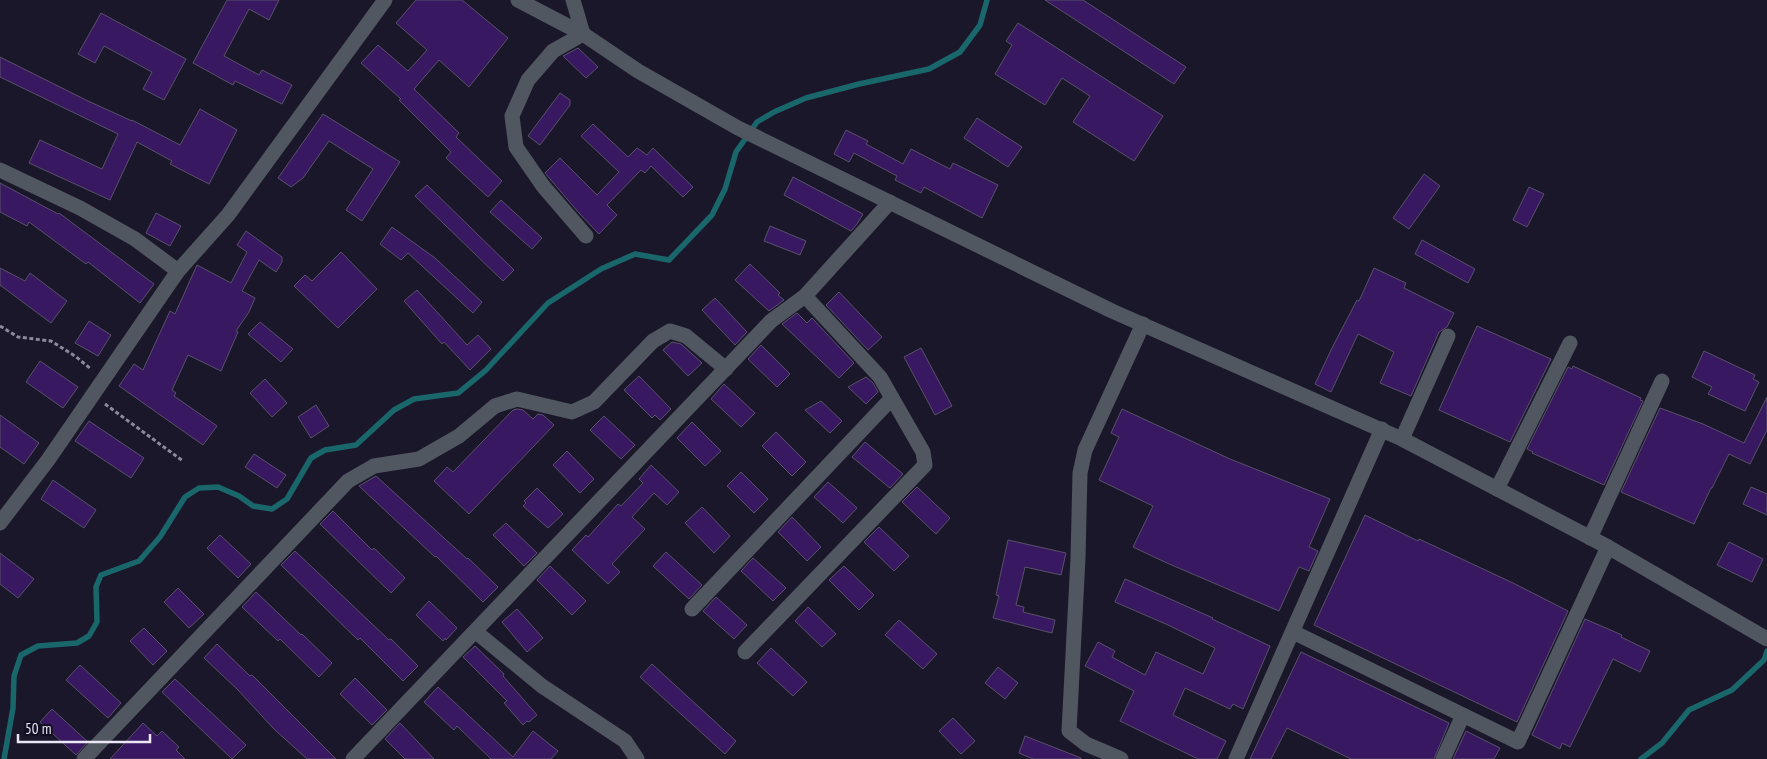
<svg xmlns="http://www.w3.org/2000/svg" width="1767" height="759" font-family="'PT Sans Narrow',sans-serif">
  <rect width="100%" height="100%" fill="#1b172b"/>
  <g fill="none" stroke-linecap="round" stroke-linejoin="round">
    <g stroke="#19676b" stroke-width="5.5">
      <polyline points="4,759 13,708 14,676 21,655 38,646 77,643 89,636 97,622 96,587 101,575 139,561 160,537 185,497 199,488 218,487 239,496 253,506 272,509 287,499 311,458 325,450 356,445 394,410 414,399 458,393 486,370 548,303 601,269 635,254 669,260 712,215 725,189 736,152 757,122 774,112 806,98 859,84 929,69 960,52 980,25 987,0"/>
      <polyline points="1641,759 1662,743 1689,710 1732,690 1764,660 1767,651"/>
    </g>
  </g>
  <g fill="#381961" stroke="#585168">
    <polygon points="227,0 279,0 269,20 249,9 224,56 259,75 262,70 292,85 282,104 235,81 233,85 193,63"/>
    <polygon points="416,0 462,0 508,38 469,87 439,60 414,89 459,133 456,137 502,181 488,197 446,158 451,152 399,100 401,99 361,63 378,45 408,71 427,50 396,23"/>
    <polygon points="1045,0 1083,0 1186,67 1174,84"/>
    <polygon points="101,13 186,59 164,100 143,89 152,72 104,46 95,63 78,54"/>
    <polygon points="1018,23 1163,116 1134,161 1073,122 1090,96 1062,78 1045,105 995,74 1012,45 1006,41"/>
    <polygon points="578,48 598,67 586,78 563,56"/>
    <polygon points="0,57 88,101 132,121 132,120 180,145 200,109 237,130 209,184 170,164 172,161 137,142 110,200 29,163 40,140 102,169 118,134 0,77"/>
    <polygon points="560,93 570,100 570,105 540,145 528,136"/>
    <polygon points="323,114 400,162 362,221 346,210 373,169 329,141 303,178 291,187 278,178"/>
    <polygon points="977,118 1022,147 1008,167 964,138"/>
    <polygon points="593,124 628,157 637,148 647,155 653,148 693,187 683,197 651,166 645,173 641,170 607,205 617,215 599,234 579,213 545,173 560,158 597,195 619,172 581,136"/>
    <polygon points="846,130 868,141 866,144 903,164 911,149 950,169 953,163 998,185 982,218 924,187 921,193 895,180 897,176 854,153 849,162 834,154"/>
    <polygon points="1424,174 1440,186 1409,229 1393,218"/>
    <polygon points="793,177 863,214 857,224 851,231 784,195"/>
    <polygon points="0,183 58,214 59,213 154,284 140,303 88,262 86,264 29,222 27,226 0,212"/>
    <polygon points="427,185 514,270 503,281 415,196"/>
    <polygon points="1529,187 1544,194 1527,227 1513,220"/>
    <polygon points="501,200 542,238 532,249 490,212"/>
    <polygon points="156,213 181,226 170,246 146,233"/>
    <polygon points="770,226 806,241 800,255 764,241"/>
    <polygon points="392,227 435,258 482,302 473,313 408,253 401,260 380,244"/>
    <polygon points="246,231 282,257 282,262 276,272 259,260 242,291 255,298 249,312 236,331 238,332 221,371 188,355 172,390 176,393 174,396 217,426 203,445 119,386 134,364 143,370 170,311 175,314 197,265 231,283 247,252 237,245"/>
    <polygon points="1422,240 1475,269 1468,283 1415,254"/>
    <polygon points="341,252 377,289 338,328 294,286 305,275 312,281"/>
    <polygon points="750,264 780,293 778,295 784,300 769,311 735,280"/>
    <polygon points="0,268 25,281 30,273 67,301 51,323 0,285"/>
    <polygon points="1374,268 1406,283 1404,288 1454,313 1447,327 1439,332 1411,396 1380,383 1394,352 1358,334 1331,392 1315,384 1332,348 1357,300 1359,301"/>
    <polygon points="417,290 467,345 478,335 491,349 470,370 444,342 442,344 404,301"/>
    <polygon points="839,292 882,337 868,350 826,305"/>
    <polygon points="715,298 747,332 735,345 702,310"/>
    <polygon points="797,313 807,323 812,318 854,363 839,378 782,324"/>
    <polygon points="89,321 111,335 98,356 75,343"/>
    <polygon points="260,322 293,349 281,362 248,334"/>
    <polygon points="1477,326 1551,359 1510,442 1439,410"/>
    <polygon points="672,342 681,344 702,363 688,376 663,350"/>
    <polygon points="761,345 790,374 777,387 748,359"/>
    <polygon points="921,348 952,406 935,415 904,357"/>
    <polygon points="1704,351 1755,375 1753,379 1759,382 1745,411 1708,394 1712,387 1692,377"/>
    <polygon points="40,361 78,387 63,408 26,382"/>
    <polygon points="1573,366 1641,398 1640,400 1643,401 1604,485 1532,453 1533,452 1527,449 1568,367 1572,369"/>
    <polygon points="639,376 671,409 660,420 655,415 652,418 624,390"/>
    <polygon points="866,377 873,383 878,392 866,404 848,387"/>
    <polygon points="265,379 287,403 272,417 250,393"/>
    <polygon points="724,384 755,413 741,427 711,399"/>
    <polygon points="1767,397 1767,430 1750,464 1729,454 1712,488 1711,488 1694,524 1621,492 1660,408 1703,424 1744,443"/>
    <polygon points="821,401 842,421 830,433 805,410"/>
    <polygon points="316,405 329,426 311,438 298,417"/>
    <polygon points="517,409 523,410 533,419 538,414 543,415 554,425 469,514 434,481 447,467 453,472 513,410"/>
    <polygon points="1122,409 1230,459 1330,499 1309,547 1318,551 1309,571 1299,567 1279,611 1167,563 1133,547 1153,506 1099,480 1119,437 1111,433"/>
    <polygon points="0,415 39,443 24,464 0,447"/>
    <polygon points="604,416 635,445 621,459 590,430"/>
    <polygon points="89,421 144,458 131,478 75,441"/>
    <polygon points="692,422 721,451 705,466 677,438"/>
    <polygon points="776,432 806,462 792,476 762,446"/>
    <polygon points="865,442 903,474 890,488 852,457"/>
    <polygon points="567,451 594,479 580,493 553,465"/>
    <polygon points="254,454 286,475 277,488 245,467"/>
    <polygon points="651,465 679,492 667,505 654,493 632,517 645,529 612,564 620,572 608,584 572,550 586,535 588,537 618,504 621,506 643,483 639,479"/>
    <polygon points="741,472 768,499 754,513 727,486"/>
    <polygon points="376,476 467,559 468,558 498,587 483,602 436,556 435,557 359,486"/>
    <polygon points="53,480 96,510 84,528 41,499"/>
    <polygon points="828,482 857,508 843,523 814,497"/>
    <polygon points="917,487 950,518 936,534 902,502"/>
    <polygon points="1751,487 1767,494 1767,515 1743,504"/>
    <polygon points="537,488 563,514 548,528 523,506 526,503 524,501"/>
    <polygon points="702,507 730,536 714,553 685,523"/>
    <polygon points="333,511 372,550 374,548 405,578 391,593 320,524"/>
    <polygon points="1365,515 1418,541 1419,539 1513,583 1568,611 1517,722 1314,625"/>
    <polygon points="792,517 821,547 807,561 778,532"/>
    <polygon points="506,523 537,553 524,566 493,535"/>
    <polygon points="879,527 909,556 894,571 864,542"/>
    <polygon points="220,535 251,564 238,578 207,548"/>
    <polygon points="1008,540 1066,553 1061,575 1025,567 1016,605 1024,607 1023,612 1055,620 1052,633 993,618 999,596 996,595"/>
    <polygon points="1729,542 1763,559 1752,582 1717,565"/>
    <polygon points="295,551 389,640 391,639 418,666 403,681 360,638 358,640 281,565"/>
    <polygon points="666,552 702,585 689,599 653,566"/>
    <polygon points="0,553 34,579 18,598 0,584"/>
    <polygon points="753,558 786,588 773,601 741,571"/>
    <polygon points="550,566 586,601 572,615 537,580"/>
    <polygon points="844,566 874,595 859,610 829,580"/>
    <polygon points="1125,579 1213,618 1212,619 1270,646 1243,709 1233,704 1230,709 1185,688 1173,715 1226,741 1217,759 1198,759 1120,721 1134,691 1085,666 1098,642 1115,651 1112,657 1145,675 1156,652 1203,674 1215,648 1168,625 1115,602"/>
    <polygon points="178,588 204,614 189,628 164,602"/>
    <polygon points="256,592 301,635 302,634 332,663 319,677 280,639 278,641 242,607"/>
    <polygon points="716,597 747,625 734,639 703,611"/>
    <polygon points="429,601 457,628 446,640 445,638 443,641 416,615"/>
    <polygon points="808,607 836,634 822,647 795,621"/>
    <polygon points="517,609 543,638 527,652 502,622"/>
    <polygon points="1585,619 1622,635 1621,637 1650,651 1640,672 1613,659 1570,747 1562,743 1560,749 1532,735"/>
    <polygon points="899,620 937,654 923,669 885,635"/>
    <polygon points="144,628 167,651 153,665 130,641"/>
    <polygon points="217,644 250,676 252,675 336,759 307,759 274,729 237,689 204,658"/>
    <polygon points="475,646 504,674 503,676 537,715 529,722 527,721 523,725 504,703 507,701 463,657"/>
    <polygon points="771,648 807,682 793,696 757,663"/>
    <polygon points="1301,652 1449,723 1434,759 1351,759 1287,728 1271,759 1250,759"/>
    <polygon points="652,664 736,741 725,754 640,677"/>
    <polygon points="80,665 121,703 108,718 66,680"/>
    <polygon points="998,667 1018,683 1005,699 985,683"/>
    <polygon points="355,678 387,710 372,725 340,694"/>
    <polygon points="175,679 246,745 232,759 162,692"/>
    <polygon points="438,687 513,757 533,731 558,751 551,759 491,759 457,726 454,730 424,702"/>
    <polygon points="52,709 88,742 76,755 40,722"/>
    <polygon points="953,718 975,741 961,754 939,731"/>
    <polygon points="143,723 157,736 162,731 179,747 176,750 185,759 110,759"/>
    <polygon points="400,723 434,759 405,759 385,739"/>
    <polygon points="1466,731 1500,748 1494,759 1453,759"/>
    <polygon points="1025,736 1081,758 1081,759 1033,759 1019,753"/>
  </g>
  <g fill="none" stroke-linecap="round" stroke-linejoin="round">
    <g stroke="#8c899a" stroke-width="3" stroke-dasharray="4 2.5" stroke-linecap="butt">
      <polyline points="0,326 18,337 51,341 75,356 91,369"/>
      <polyline points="105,404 183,461"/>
    </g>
    <g stroke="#505760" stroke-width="15">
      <polyline points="518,0 583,34 638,71 738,128 1112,311 1402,439 1608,547 1767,639"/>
      <polyline points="573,0 583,34 553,51 528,80 512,116 516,147 543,186 586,236"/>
      <polyline points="0,170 80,208 135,239 178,271"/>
      <polyline points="1402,439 1448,336"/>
      <polyline points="1497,489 1570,343"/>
      <polyline points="0,523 48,460 178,271 228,215 385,0"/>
      <polyline points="1590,538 1662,381"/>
      <polyline points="692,609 892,398 880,377 805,296"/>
      <polyline points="476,632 542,686 625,741 637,759"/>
      <polyline points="1293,632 1518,742 1608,547"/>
      <polyline points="745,652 925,465 923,452 892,398"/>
      <polyline points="84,759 348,481 374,466 419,459 459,436 495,406 517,399 572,412 594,402 653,341 670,331 686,336 726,369"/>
      <polyline points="353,759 771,321 805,296 890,202"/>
      <polyline points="1121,759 1086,744 1069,731 1078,558 1080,473 1085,450 1143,324"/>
      <polyline points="1236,759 1382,429"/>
      <polyline points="1443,759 1463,715"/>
    </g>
  </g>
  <path d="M18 734v8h132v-8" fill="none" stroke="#e9e7f6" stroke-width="2.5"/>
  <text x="25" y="734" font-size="15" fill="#e9e7f6" stroke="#120e21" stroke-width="4" paint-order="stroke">50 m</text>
</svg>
